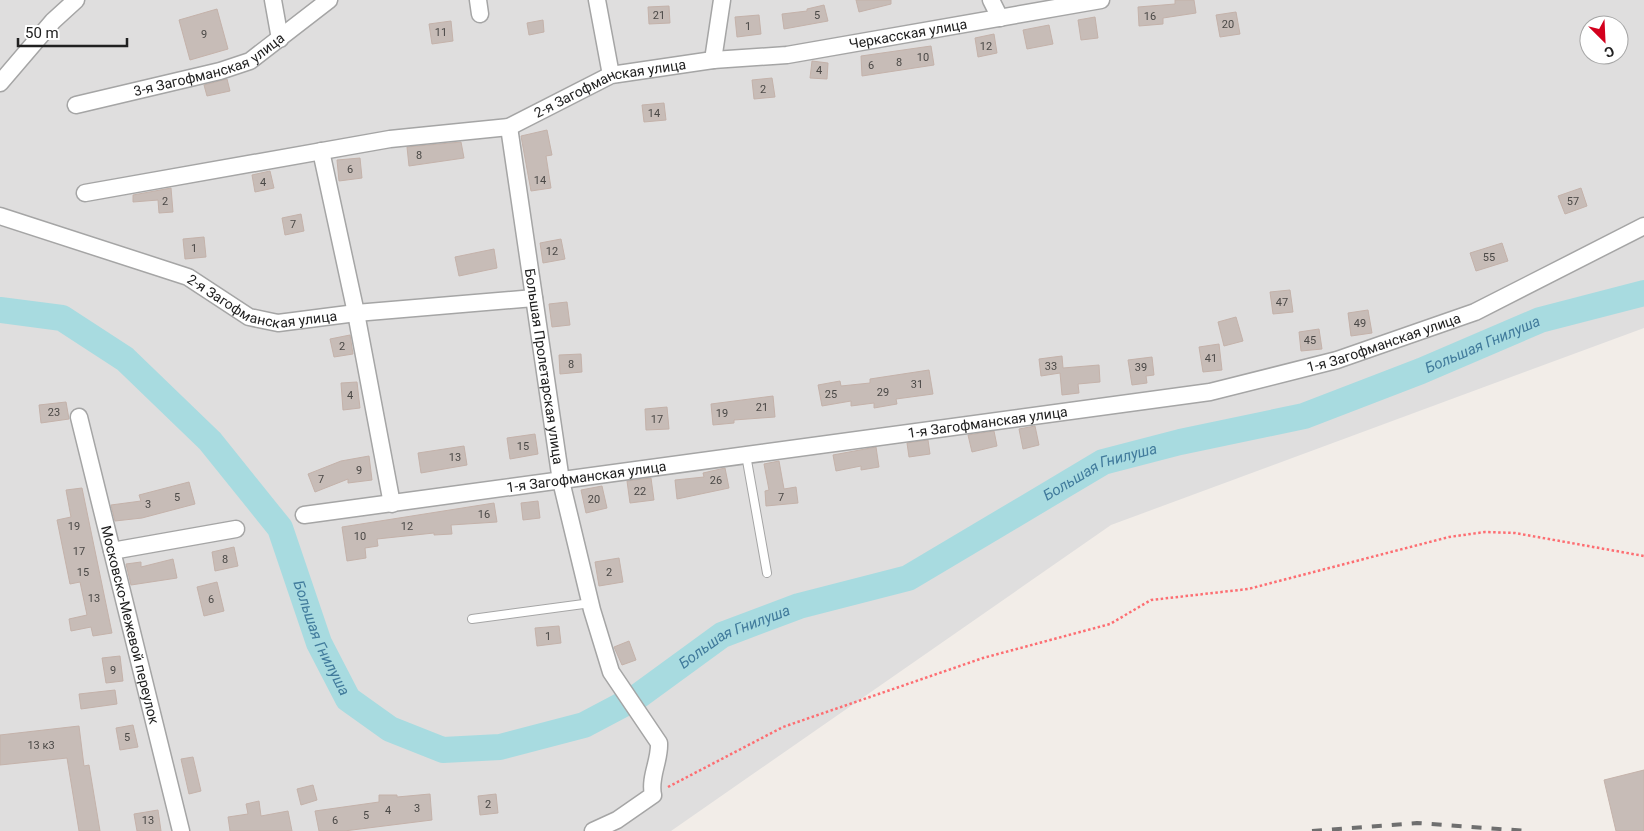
<svg xmlns="http://www.w3.org/2000/svg" width="1644" height="831" font-family="Roboto,sans-serif">
  <rect width="100%" height="100%" fill="#f2ede8"/>
  <path fill="#dfdede" fill-rule="evenodd" d="M 0,0 L 1644,0 L 1644,328 L 1111,525 L 671,831 L 0,831 ZM 1589,25 L 1619,25 L 1619,55 L 1589,55 Z"/>
  <g fill="none" stroke-linecap="round" stroke-linejoin="round">
    <path stroke="#a8dbe0" stroke-width="26" id="s1" d="M 0,310 L 62,318 L 125,359 L 210,441 L 280,528 L 319,643 L 348,699 L 390,729 L 443,750 L 500,747 L 584,725 L 637,697 L 722,635 L 799,606 L 908,578 L 1103,462 L 1180,442 L 1304,416 L 1421,371 L 1540,320 L 1644,293"/>
  </g>
  <g fill="#c7bcb7" stroke="#c4b2aa">
    <polygon points="856,0 891,0 891,4 859,12"/>
    <polygon points="1175,0 1194,0 1196,13 1163,18 1163,24 1139,26 1138,7 1175,4"/>
    <polygon points="824,5 828,21 784,29 782,14 807,11 807,9"/>
    <polygon points="669,6 670,23 649,24 648,7"/>
    <polygon points="217,9 228,49 190,60 179,20"/>
    <polygon points="1236,12 1240,34 1220,37 1216,15"/>
    <polygon points="759,15 761,34 737,37 735,17"/>
    <polygon points="1095,17 1098,38 1081,40 1078,20"/>
    <polygon points="543,20 544,32 529,35 527,23"/>
    <polygon points="451,21 453,41 432,44 429,24"/>
    <polygon points="1049,25 1053,44 1027,49 1023,30"/>
    <polygon points="994,34 997,53 978,57 975,38"/>
    <polygon points="931,46 934,65 862,76 861,56"/>
    <polygon points="812,61 828,63 827,79 810,78"/>
    <polygon points="772,78 775,97 754,99 752,80"/>
    <polygon points="227,79 230,91 207,96 204,85"/>
    <polygon points="664,103 666,120 644,122 642,105"/>
    <polygon points="547,130 552,155 546,156 551,188 531,191 521,136"/>
    <polygon points="461,142 464,158 409,166 407,147"/>
    <polygon points="360,158 362,178 339,181 337,160"/>
    <polygon points="270,171 274,188 255,192 252,175"/>
    <polygon points="171,188 173,212 159,213 158,200 133,202 133,195"/>
    <polygon points="1581,188 1587,206 1565,214 1558,196"/>
    <polygon points="301,214 304,231 285,235 282,218"/>
    <polygon points="204,237 206,257 185,259 183,239"/>
    <polygon points="561,239 565,259 543,263 540,243"/>
    <polygon points="1502,243 1508,261 1476,271 1470,253"/>
    <polygon points="494,249 497,268 459,276 455,257"/>
    <polygon points="1290,290 1293,312 1273,314 1270,292"/>
    <polygon points="567,302 570,325 552,327 549,304"/>
    <polygon points="1368,310 1372,333 1351,336 1348,313"/>
    <polygon points="1236,317 1243,341 1224,346 1218,322"/>
    <polygon points="1319,329 1322,349 1301,351 1299,332"/>
    <polygon points="350,335 353,354 334,357 330,339"/>
    <polygon points="1219,344 1222,370 1203,372 1199,347"/>
    <polygon points="581,354 582,372 560,374 559,355"/>
    <polygon points="1062,356 1063,368 1099,365 1100,382 1078,384 1079,393 1062,395 1060,373 1041,376 1039,359"/>
    <polygon points="1152,357 1154,375 1146,376 1147,383 1132,385 1128,360"/>
    <polygon points="929,370 933,394 896,399 897,404 874,408 874,403 851,406 851,401 822,406 818,385 840,381 841,386 870,383 870,379"/>
    <polygon points="357,382 360,408 343,410 341,383"/>
    <polygon points="773,396 775,417 734,420 734,423 713,425 711,404"/>
    <polygon points="66,402 69,419 41,423 39,405"/>
    <polygon points="667,407 669,429 646,430 645,409"/>
    <polygon points="1035,426 1039,445 1023,449 1019,429"/>
    <polygon points="994,431 997,446 972,452 968,435"/>
    <polygon points="535,434 538,454 510,459 507,438"/>
    <polygon points="928,440 930,454 909,457 907,443"/>
    <polygon points="464,446 467,465 421,473 418,453"/>
    <polygon points="876,447 879,467 861,470 861,466 836,471 833,455"/>
    <polygon points="369,456 372,480 348,483 348,479 315,492 308,474 341,461"/>
    <polygon points="779,461 784,489 796,487 798,503 766,506 765,491 769,490 764,464"/>
    <polygon points="725,468 729,488 677,499 675,480 704,477 703,473"/>
    <polygon points="651,478 654,500 630,503 627,481"/>
    <polygon points="189,482 195,504 142,518 115,521 111,505 141,501 139,495"/>
    <polygon points="602,486 607,508 586,513 581,490"/>
    <polygon points="82,488 112,633 93,636 91,627 71,631 69,619 87,615 80,582 70,584 57,520 71,517 66,490"/>
    <polygon points="538,501 540,518 523,520 521,503"/>
    <polygon points="494,503 497,522 451,525 452,534 434,535 434,533 377,539 378,546 365,548 366,558 347,561 342,527"/>
    <polygon points="234,547 238,566 215,571 212,552"/>
    <polygon points="619,558 623,582 599,586 595,562"/>
    <polygon points="173,559 177,578 131,585 126,564 141,562 141,567"/>
    <polygon points="217,582 224,611 204,616 197,587"/>
    <polygon points="559,626 561,643 537,646 535,628"/>
    <polygon points="629,641 636,660 622,665 614,647"/>
    <polygon points="120,656 123,681 106,683 102,658"/>
    <polygon points="115,690 117,704 81,709 79,694"/>
    <polygon points="133,725 138,747 120,750 116,728"/>
    <polygon points="79,726 84,766 89,765 100,831 79,831 67,758 0,765 0,735"/>
    <polygon points="193,757 201,791 189,794 181,759"/>
    <polygon points="1644,770 1644,831 1616,831 1604,780"/>
    <polygon points="313,785 317,800 301,805 297,789"/>
    <polygon points="430,794 432,820 344,831 319,831 315,811 379,802 379,795 397,795 397,797"/>
    <polygon points="496,794 498,813 480,815 478,796"/>
    <polygon points="259,801 261,816 288,811 292,831 230,831 228,817 248,814 246,804"/>
    <polygon points="158,810 161,831 137,831 134,814"/>
  </g>
  <g fill="none" stroke-linecap="round" stroke-linejoin="round">
    <defs>
      <g id="lane">
        <polyline points="746,455 767,573"/>
        <polyline points="472,619 591,603"/>
      </g>
      <g id="street">
        <polyline points="273,0 280,39"/>
        <polyline points="478,0 480,14"/>
        <polyline points="597,0 611,75"/>
        <polyline points="991,0 1000,18"/>
        <polyline points="713,60 722,0"/>
        <polyline points="0,83 53,21 76,0"/>
        <path id="s2" d="M 76,105 L 220,71 L 250,61 L 329,0"/>
        <path id="s3" d="M 509,127 L 561,481 L 592,610 L 611,672 L 659,743 C 660,761 649,777 653,795 L 617,820 L 593,831"/>
        <polyline points="321,151 356,313 392,504"/>
        <path id="s4" d="M 85,193 L 390,139 L 509,127 L 611,75 L 713,60 L 787,55 L 1101,0"/>
        <path id="s5" d="M 0,216 L 188,277 L 249,317 L 278,323 L 356,313 L 534,298"/>
        <path id="s6" d="M 79,417 L 181,831"/>
        <path id="s7" d="M 304,515 L 1210,392 L 1337,360 L 1475,312 L 1644,226"/>
        <polyline points="112,551 236,529"/>
      </g>
    </defs>
    <use href="#lane" stroke="#a5a5a5" stroke-width="10"/>
    <use href="#street" stroke="#a5a5a5" stroke-width="19"/>
    <polyline stroke="#fd6e72" stroke-width="2.5" stroke-dasharray="2.5 2.5" stroke-linecap="butt" points="668,787 783,727 983,658 1110,624 1151,600 1248,589 1449,537 1485,532 1515,533 1644,556"/>
    <use href="#lane" stroke="#fff" stroke-width="8"/>
    <use href="#street" stroke="#fff" stroke-width="16"/>
    <polyline stroke="#6f6f6f" stroke-width="4" stroke-dasharray="10 10" stroke-linecap="butt" points="1312,831 1417,823 1527,831"/>
  </g>
  <g text-anchor="middle" dominant-baseline="central" stroke-width="4" stroke-linejoin="round" paint-order="stroke">
    <g font-size="11" fill="#4a4846">
      <text x="659" y="15">21</text>
      <text x="817" y="15">5</text>
      <text x="1150" y="16">16</text>
      <text x="1228" y="24">20</text>
      <text x="748" y="26">1</text>
      <text x="441" y="32">11</text>
      <text x="204" y="34">9</text>
      <text x="986" y="46">12</text>
      <text x="923" y="57">10</text>
      <text x="899" y="62">8</text>
      <text x="871" y="65">6</text>
      <text x="819" y="70">4</text>
      <text x="763" y="89">2</text>
      <text x="654" y="113">14</text>
      <text x="419" y="155">8</text>
      <text x="350" y="169">6</text>
      <text x="540" y="180">14</text>
      <text x="263" y="182">4</text>
      <text x="165" y="201">2</text>
      <text x="1573" y="201">57</text>
      <text x="293" y="224">7</text>
      <text x="194" y="248">1</text>
      <text x="552" y="251">12</text>
      <text x="1489" y="257">55</text>
      <text x="1282" y="302">47</text>
      <text x="1360" y="323">49</text>
      <text x="1310" y="340">45</text>
      <text x="342" y="346">2</text>
      <text x="1211" y="358">41</text>
      <text x="571" y="364">8</text>
      <text x="1051" y="366">33</text>
      <text x="1141" y="367">39</text>
      <text x="917" y="384">31</text>
      <text x="883" y="392">29</text>
      <text x="831" y="394">25</text>
      <text x="350" y="395">4</text>
      <text x="762" y="407">21</text>
      <text x="54" y="412">23</text>
      <text x="722" y="413">19</text>
      <text x="657" y="419">17</text>
      <text x="523" y="446">15</text>
      <text x="455" y="457">13</text>
      <text x="359" y="470">9</text>
      <text x="321" y="479">7</text>
      <text x="716" y="480">26</text>
      <text x="640" y="491">22</text>
      <text x="177" y="497">5</text>
      <text x="781" y="497">7</text>
      <text x="594" y="499">20</text>
      <text x="148" y="504">3</text>
      <text x="484" y="514">16</text>
      <text x="74" y="526">19</text>
      <text x="407" y="526">12</text>
      <text x="360" y="536">10</text>
      <text x="79" y="551">17</text>
      <text x="225" y="559">8</text>
      <text x="83" y="572">15</text>
      <text x="609" y="572">2</text>
      <text x="94" y="598">13</text>
      <text x="211" y="599">6</text>
      <text x="548" y="636">1</text>
      <text x="113" y="670">9</text>
      <text x="127" y="737">5</text>
      <text x="41" y="745">13 к3</text>
      <text x="488" y="804">2</text>
      <text x="417" y="808">3</text>
      <text x="388" y="810">4</text>
      <text x="366" y="815">5</text>
      <text x="148" y="820">13</text>
      <text x="335" y="820">6</text>
    </g>
    <g font-size="14" fill="#212121" stroke="#fff">
      <text stroke="none"><textPath href="#s4" startOffset="844">Черкасская улица</textPath></text>
      <text stroke="none"><textPath href="#s2" startOffset="140">3-я Загофманская улица</textPath></text>
      <text stroke="none"><textPath href="#s4" startOffset="539">2-я Загофманская улица</textPath></text>
      <text stroke="none"><textPath href="#s5" startOffset="279">2-я Загофманская улица</textPath></text>
      <text stroke="none"><textPath href="#s7" startOffset="1095">1-я Загофманская улица</textPath></text>
      <text stroke="none"><textPath href="#s3" startOffset="242">Большая Пролетарская улица</textPath></text>
      <text stroke="none"><textPath href="#s7" startOffset="690">1-я Загофманская улица</textPath></text>
      <text stroke="none"><textPath href="#s7" startOffset="285">1-я Загофманская улица</textPath></text>
      <text stroke="none"><textPath href="#s6" startOffset="214">Московско-Межевой переулок</textPath></text>
    </g>
    <g font-size="15" font-style="italic" fill="#417b9c" stroke="#fff">
      <text stroke="none"><textPath href="#s1" startOffset="1790">Большая Гнилуша</textPath></text>
      <text stroke="none"><textPath href="#s1" startOffset="1385">Большая Гнилуша</textPath></text>
      <text stroke="none"><textPath href="#s1" startOffset="485">Большая Гнилуша</textPath></text>
      <text stroke="none"><textPath href="#s1" startOffset="980">Большая Гнилуша</textPath></text>
    </g>
  </g>
  <g transform="translate(1604 40) rotate(156)"><circle r="24" fill="#ffffff" stroke="#a6a6a6"/>
  <path d="M0-4L9 19L0 12L-9 19Z" fill="#d3001d"/>
  <text y="-8" font-size="14" font-weight="bold" text-anchor="middle" fill="#212121">С</text>
  </g>
  <path d="M18 38v8h109v-8" fill="none" stroke="#212121" stroke-width="2.5"/>
  <text x="25" y="38" font-size="15" fill="#212121" stroke="#ffffff" stroke-width="4" paint-order="stroke">50 m</text>
</svg>
